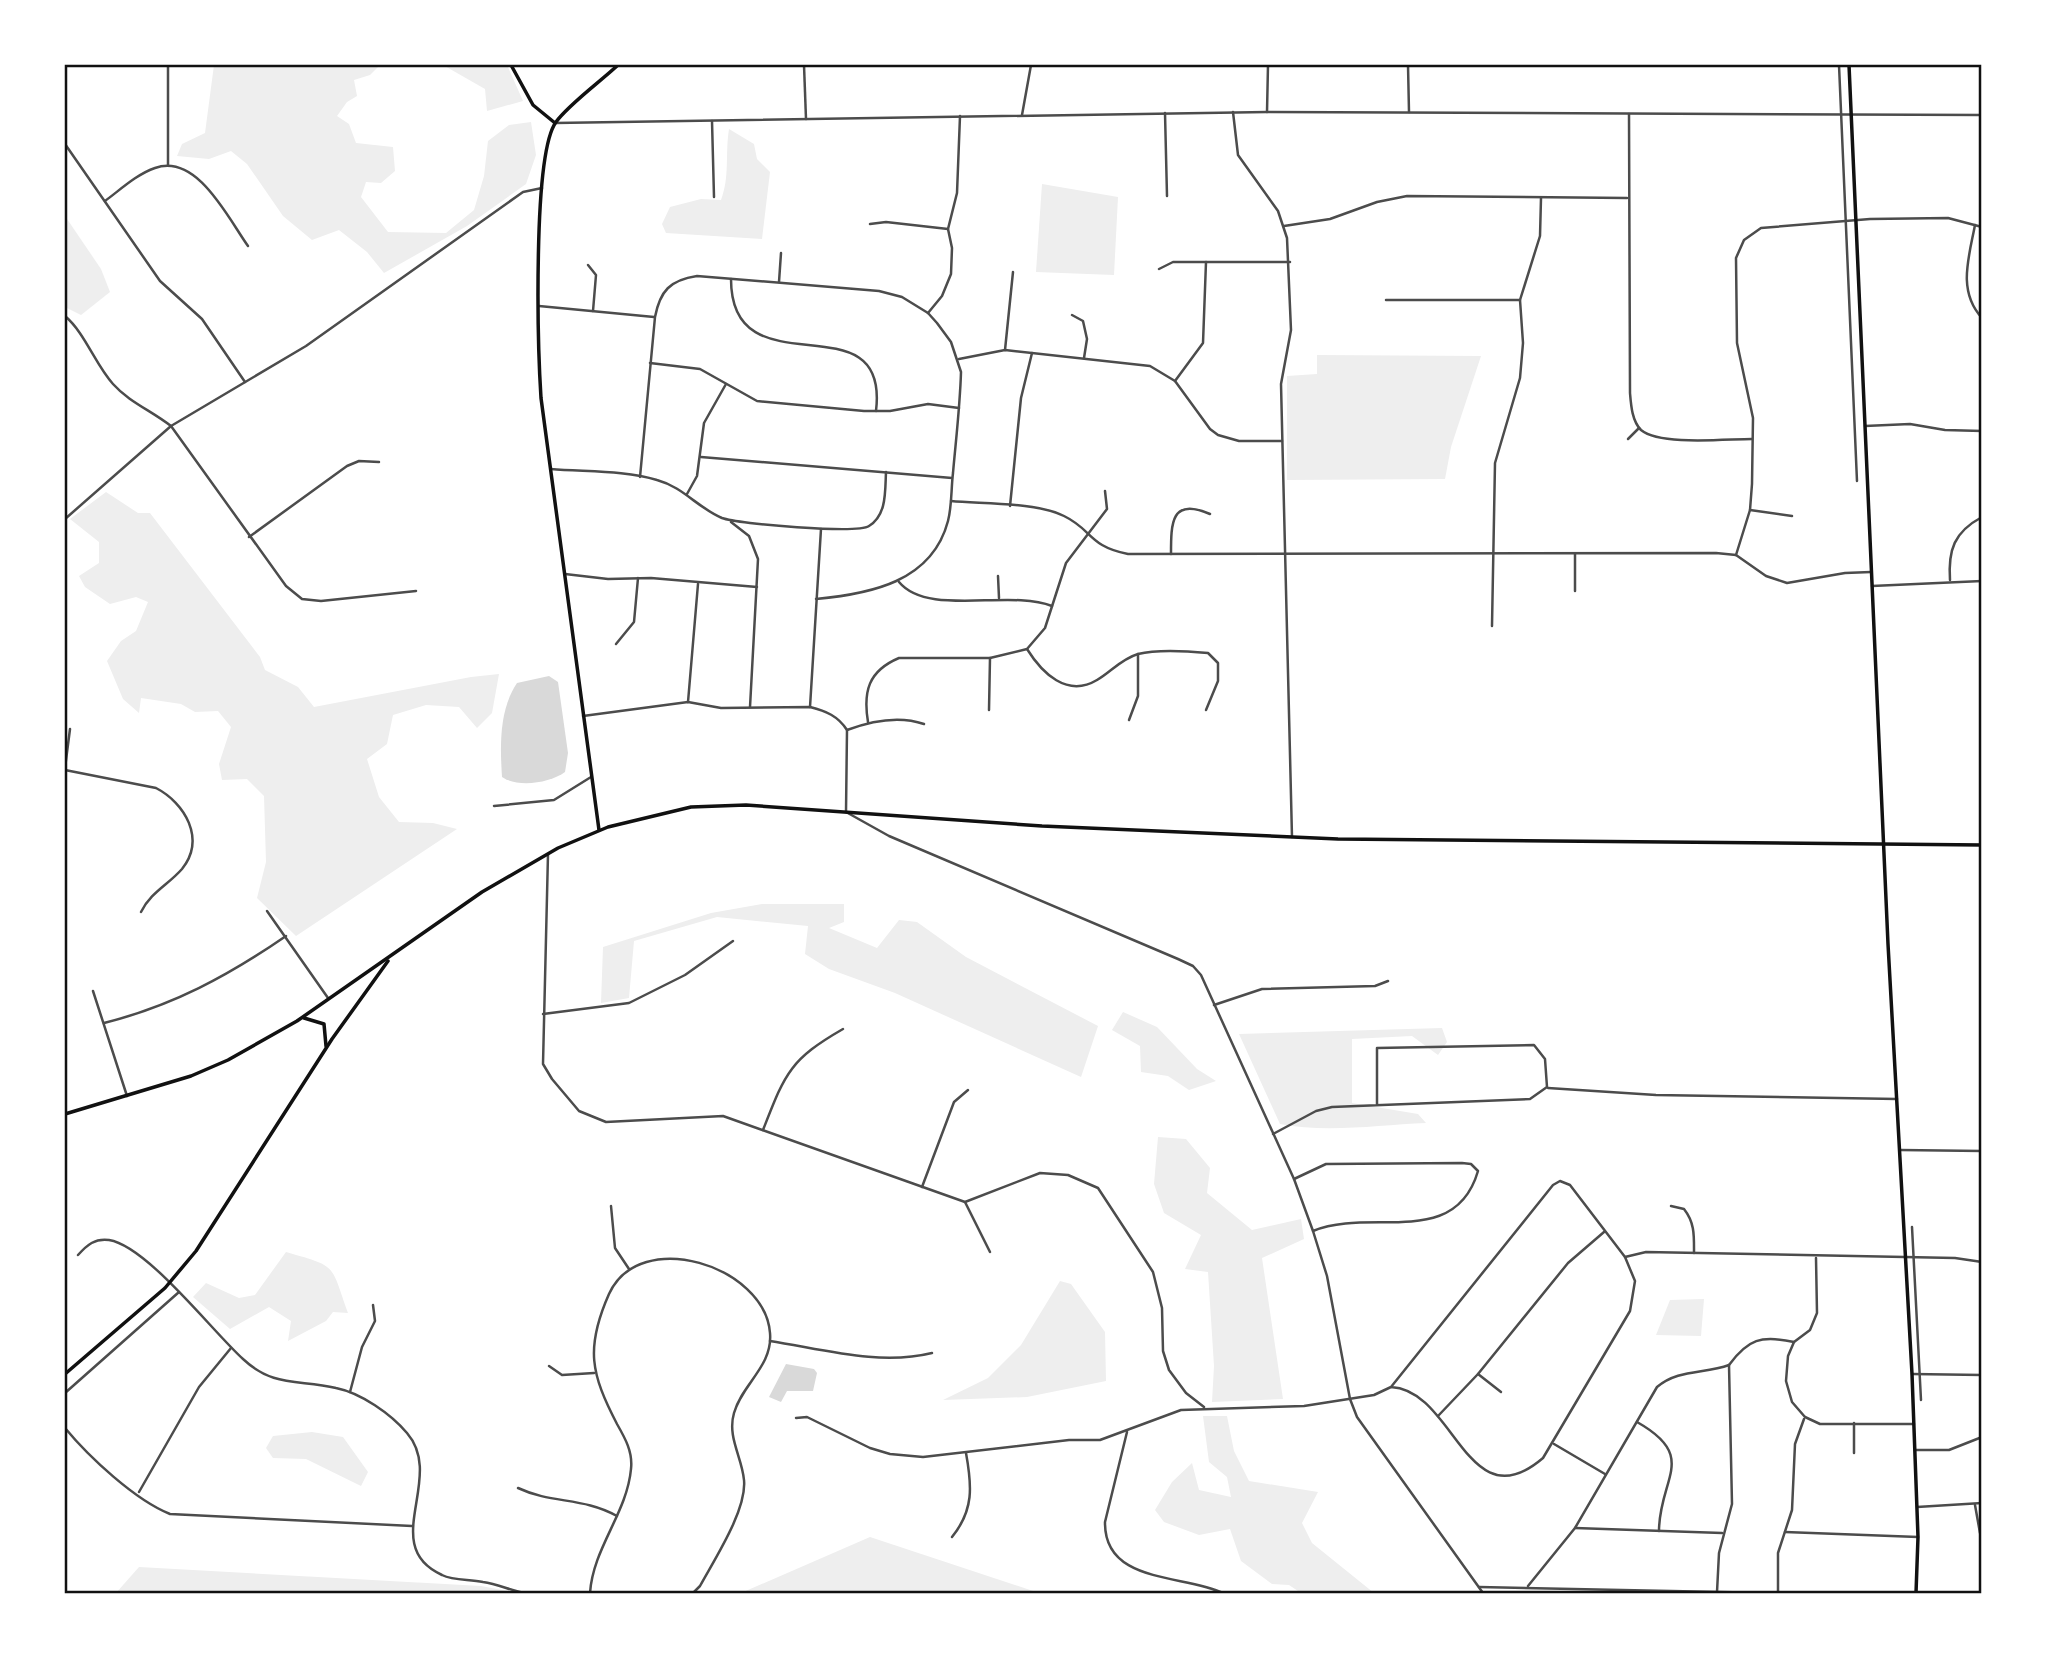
<svg xmlns="http://www.w3.org/2000/svg" width="2047" height="1658" font-family="'Libre Baskerville',serif">
  <rect width="100%" height="100%" fill="#fff"/>
  <g fill="#eee">
    <polygon points="214,65 380,65 370,75 354,80 357,96 347,102 337,116 349,124 356,143 393,147 395,171 381,183 366,182 361,197 388,232 446,233 474,210 484,176 488,141 509,125 531,122 536,155 526,184 467,226 384,273 367,252 339,230 312,240 283,216 247,164 231,151 209,159 177,156 182,144 205,133"/>
    <polygon points="443,65 507,65 523,101 487,111 485,89"/>
    <path d="M 729,129 L 754,144 L 757,159 L 770,172 L 762,239 L 666,233 L 662,224 L 670,207 L 701,199 L 721,200 C 730,177 725,154 729,129 Z"/>
    <polygon points="1042,184 1118,197 1114,275 1036,272"/>
    <polygon points="65,216 101,269 110,292 81,315 65,307"/>
    <polygon points="1317,355 1481,356 1451,447 1445,479 1287,480 1287,376 1317,374"/>
    <polygon points="106,492 138,513 150,513 260,657 265,670 298,687 314,707 471,677 499,674 492,713 477,728 459,707 426,705 393,715 387,744 367,759 379,797 399,822 433,823 457,829 296,936 257,898 266,862 264,796 247,779 222,780 219,764 231,727 218,711 195,712 181,704 141,698 139,713 123,699 107,661 121,641 136,631 148,602 136,597 110,604 85,587 79,576 99,563 99,542 70,519"/>
    <polygon points="762,904 844,904 844,922 829,928 877,948 899,920 917,922 966,957 1098,1026 1081,1077 895,993 829,969 805,954 808,926 717,917 634,941 629,998 601,1003 603,947 711,913"/>
    <polygon points="1123,1012 1157,1027 1197,1069 1216,1081 1189,1090 1168,1076 1141,1072 1140,1046 1112,1030"/>
    <path d="M 1442,1028 L 1447,1042 L 1438,1055 L 1412,1036 L 1352,1039 L 1352,1103 L 1418,1114 L 1426,1123 C 1379,1125 1326,1133 1280,1124 L 1239,1034 Z"/>
    <polygon points="1158,1137 1186,1139 1210,1168 1207,1193 1252,1230 1301,1219 1304,1239 1262,1258 1283,1399 1212,1402 1214,1366 1208,1272 1185,1269 1201,1235 1164,1213 1154,1184"/>
    <path d="M 286,1252 C 338,1267 330,1263 348,1313 L 333,1312 L 326,1321 L 288,1341 L 291,1321 L 269,1307 L 230,1329 L 193,1297 L 206,1283 L 239,1298 L 255,1295 Z"/>
    <polygon points="1060,1281 1071,1284 1105,1332 1106,1381 1027,1397 943,1400 988,1378 1021,1345"/>
    <polygon points="1704,1299 1701,1336 1656,1335 1670,1300"/>
    <polygon points="1203,1416 1227,1416 1234,1451 1249,1481 1318,1492 1302,1523 1312,1543 1374,1593 1301,1593 1289,1585 1272,1584 1241,1561 1230,1529 1199,1535 1164,1522 1155,1510 1172,1482 1192,1463 1199,1490 1231,1497 1227,1477 1209,1462"/>
    <polygon points="312,1432 343,1437 368,1472 361,1486 306,1459 273,1458 266,1448 273,1436"/>
    <polygon points="870,1537 1036,1592 1038,1593 741,1593"/>
    <polygon points="139,1567 481,1586 518,1593 116,1593"/>
  </g>
  <g fill="#d9d9d9">
    <path d="M 549,676 L 558,682 L 568,753 L 565,772 C 550,783 518,788 502,777 C 500,745 499,710 517,683 Z"/>
    <polygon points="786,1364 814,1369 817,1373 813,1391 787,1391 781,1402 769,1397"/>
  </g>
  <g fill="none" stroke-linecap="round" stroke-linejoin="round">
    <g stroke="#4c4c4c" stroke-width="2.5">
      <polyline points="168,65 168,165"/>
      <polyline points="804,65 806,119"/>
      <polyline points="1408,65 1409,112"/>
      <polyline points="1839,65 1857,481"/>
      <polyline points="1233,112 1238,155 1278,211 1287,238 1291,330 1281,384 1292,837"/>
      <polyline points="1267,112 1268,65"/>
      <polyline points="1165,113 1167,196"/>
      <path d="M 1629,114 L 1630,393 C 1631,405 1632,421 1641,430 C 1661,446 1726,439 1752,439"/>
      <polyline points="1022,115 1031,65"/>
      <polyline points="712,121 714,197"/>
      <polyline points="65,144 160,281 202,319 245,382"/>
      <path d="M 105,201 C 120,190 137,174 155,168 C 197,153 228,218 248,246"/>
      <polyline points="870,224 886,222 948,229"/>
      <path d="M 1975,225 C 1969,257 1957,291 1982,318"/>
      <polyline points="1284,226 1330,219 1377,202 1407,196 1627,198"/>
      <polyline points="588,265 596,275 593,311"/>
      <polyline points="1159,269 1173,262 1290,262"/>
      <path d="M 731,279 C 731,395 890,295 876,411"/>
      <polyline points="779,282 781,253"/>
      <polyline points="1386,300 1520,300"/>
      <polyline points="539,306 654,317"/>
      <polyline points="928,313 942,296 951,274 952,248 948,229 957,193 960,116"/>
      <polyline points="1072,315 1083,321 1087,339 1084,358"/>
      <path d="M 65,316 C 85,333 95,364 113,384 C 129,402 152,411 171,426 L 286,586 L 302,599 L 321,601 L 416,591"/>
      <polyline points="1005,350 1013,272"/>
      <polyline points="959,359 1005,350 1150,366 1175,381 1210,429 1218,435 1239,441 1282,441"/>
      <polyline points="650,363 700,369 757,401 864,411 890,411 928,404 959,408"/>
      <polyline points="1175,381 1203,343 1206,262"/>
      <polyline points="1865,426 1910,424 1945,430 1982,431"/>
      <polyline points="1628,439 1639,428"/>
      <polyline points="701,457 952,478"/>
      <path d="M 551,469 C 585,472 625,470 657,480 C 683,487 698,508 722,518 C 738,524 857,534 869,526 C 887,515 885,491 886,472"/>
      <path d="M 640,477 L 655,317 C 660,291 670,280 697,276 L 879,291 L 902,297 L 928,313 L 937,323 L 951,342 L 961,372 C 960,406 956,439 953,473 C 951,489 952,506 948,521 C 932,582 870,594 816,599"/>
      <polyline points="687,494 697,476 704,423 726,384"/>
      <path d="M 951,501 C 983,504 1036,502 1064,516 C 1093,530 1088,546 1128,554 L 1716,553 L 1736,555 L 1766,576 L 1787,583 L 1845,573 L 1871,572"/>
      <polyline points="1010,506 1021,398 1032,353"/>
      <polyline points="1750,510 1792,516"/>
      <polyline points="731,522 749,536 758,559 750,707"/>
      <polyline points="249,537 347,466 359,461 379,462"/>
      <path d="M 1171,554 C 1171,523 1171,497 1210,514"/>
      <polyline points="1736,555 1750,510 1752,484 1753,418 1737,343 1736,258 1744,240 1761,228 1870,219 1948,218 1982,227"/>
      <polyline points="565,574 608,579 651,578 757,587"/>
      <polyline points="998,576 999,598"/>
      <path d="M 1950,580 C 1948,550 1954,532 1982,517"/>
      <path d="M 899,582 C 928,617 1009,589 1052,606"/>
      <polyline points="1872,586 1982,581"/>
      <polyline points="1575,591 1575,554"/>
      <polyline points="1492,626 1495,463 1520,378 1523,343 1520,300 1540,236 1541,198"/>
      <polyline points="616,644 634,622 638,578"/>
      <path d="M 1027,649 C 1042,673 1067,698 1097,680 C 1111,672 1121,659 1138,654 C 1158,649 1187,651 1208,653 L 1218,663 L 1218,681 L 1206,710"/>
      <polyline points="688,702 698,584"/>
      <polyline points="810,707 821,529"/>
      <polyline points="989,710 990,658"/>
      <path d="M 583,716 L 688,702 L 721,708 L 810,707 C 826,711 838,716 847,730 L 846,812"/>
      <polyline points="1129,720 1138,696 1138,654"/>
      <path d="M 868,722 C 863,692 868,671 899,658 L 990,658 L 1027,649 L 1045,628 L 1066,563 L 1107,509 L 1105,491"/>
      <path d="M 847,730 C 871,721 898,715 924,724"/>
      <polyline points="65,768 70,729"/>
      <path d="M 65,770 L 156,788 C 185,803 206,839 182,869 C 168,885 151,892 141,912"/>
      <polyline points="494,806 554,800 591,777"/>
      <polyline points="548,854 543,1064 552,1079 579,1111 606,1122 723,1116 965,1202 1040,1173 1068,1175 1098,1188 1153,1272 1162,1308 1163,1351 1169,1370 1186,1393 1204,1407"/>
      <polyline points="267,911 328,998"/>
      <polyline points="93,991 127,1096"/>
      <polyline points="1214,1005 1262,989 1375,986 1388,981"/>
      <polyline points="543,1014 629,1003 685,975 733,941"/>
      <path d="M 104,1023 C 172,1006 228,976 286,936"/>
      <polyline points="1548,1088 1656,1095 1897,1099"/>
      <path d="M 763,1130 C 785,1074 789,1060 843,1029"/>
      <polyline points="1273,1134 1316,1111 1332,1107 1530,1099 1547,1087 1545,1059 1534,1045 1377,1048 1377,1105"/>
      <polyline points="1900,1150 1982,1151"/>
      <path d="M 1294,1179 L 1326,1164 L 1462,1163 L 1471,1164 L 1478,1171 C 1455,1250 1370,1207 1313,1231"/>
      <polyline points="922,1187 954,1102 968,1090"/>
      <polyline points="965,1202 990,1252"/>
      <polyline points="611,1206 615,1248 629,1269"/>
      <path d="M 1671,1206 L 1684,1209 C 1695,1223 1694,1236 1694,1253"/>
      <polyline points="1912,1227 1921,1400"/>
      <path d="M 78,1255 C 87,1245 95,1238 109,1240 C 147,1246 212,1331 243,1359 C 274,1388 299,1379 336,1388 C 361,1393 391,1414 407,1433 C 446,1478 378,1546 442,1575 C 454,1581 469,1579 483,1582 C 497,1584 510,1590 524,1593"/>
      <polyline points="1625,1257 1646,1252 1955,1258 1982,1262"/>
      <polyline points="1816,1258 1817,1313 1810,1330 1794,1342 1788,1356 1786,1381 1792,1402 1805,1417 1820,1424 1914,1424"/>
      <path d="M 770,1341 C 822,1349 879,1366 932,1353"/>
      <polyline points="549,1366 562,1375 594,1373"/>
      <polyline points="1478,1374 1501,1392"/>
      <polyline points="1912,1374 1982,1375"/>
      <polyline points="350,1392 362,1347 375,1321 373,1305"/>
      <polyline points="65,1393 179,1292"/>
      <polyline points="1438,1416 1478,1374 1568,1263 1604,1232"/>
      <path d="M 796,1418 L 807,1417 L 870,1448 L 890,1454 L 923,1457 L 1069,1440 L 1100,1440 L 1181,1410 L 1304,1406 L 1374,1395 L 1391,1387 L 1553,1185 L 1560,1181 L 1570,1185 L 1625,1257 L 1635,1281 L 1630,1311 L 1543,1458 C 1467,1523 1455,1390 1391,1387"/>
      <path d="M 1637,1422 C 1699,1457 1659,1478 1659,1531"/>
      <polyline points="1854,1423 1854,1453"/>
      <path d="M 65,1428 C 89,1457 135,1500 170,1514 L 412,1526"/>
      <path d="M 1127,1432 L 1105,1522 C 1104,1584 1183,1574 1223,1593"/>
      <polyline points="1554,1444 1605,1474"/>
      <polyline points="1915,1450 1949,1450 1982,1437"/>
      <path d="M 518,1488 C 552,1504 583,1497 617,1516"/>
      <polyline points="139,1492 199,1387 231,1348"/>
      <polyline points="1975,1505 1980,1533"/>
      <polyline points="1917,1507 1982,1503"/>
      <polyline points="1575,1528 1722,1533"/>
      <polyline points="1785,1532 1918,1537"/>
      <path d="M 952,1537 C 974,1510 972,1486 966,1453"/>
      <path d="M 1528,1586 L 1575,1528 L 1657,1387 C 1678,1369 1704,1374 1729,1365"/>
      <polyline points="1479,1587 1769,1593"/>
      <path d="M 1717,1592 L 1719,1553 L 1732,1504 L 1729,1365 C 1748,1339 1761,1335 1794,1342"/>
      <path d="M 590,1593 C 593,1548 627,1513 631,1469 C 633,1452 625,1438 617,1424 C 591,1374 585,1348 609,1294 C 640,1226 765,1266 770,1333 C 773,1366 742,1384 734,1413 C 727,1437 742,1457 744,1480 C 747,1510 714,1560 700,1586 L 693,1593"/>
      <polyline points="1778,1593 1778,1553 1792,1510 1795,1444 1804,1419"/>
    </g>
    <g stroke="#4c4c4c" stroke-width="2.5">
      <polyline points="555,123 1267,112 1982,115"/>
      <polyline points="65,519 171,426 306,346 523,192 542,188"/>
      <polyline points="846,812 889,836 1178,959 1193,966 1201,975 1294,1179 1313,1231 1327,1276 1350,1399 1357,1417 1483,1593"/>
    </g>
    <g stroke="#111" stroke-width="3.5">
      <polyline points="511,65 533,105 555,123"/>
      <polyline points="1849,65 1888,944 1912,1374 1918,1537 1916,1593"/>
      <path d="M 599,830 L 541,398 C 538,351 532,155 556,122 C 568,105 601,81 618,65"/>
    </g>
    <g stroke="#111" stroke-width="3.5">
      <polyline points="304,1018 324,1024 326,1046"/>
      <polyline points="65,1114 191,1076 228,1060 297,1021 482,892 558,848 608,827 691,807 746,805 1042,826 1338,839 1982,845"/>
      <polyline points="65,1374 165,1288 196,1251 332,1039 388,961"/>
    </g>
  </g>
  <rect width="2047" height="1658" fill="none" stroke="#ffffff" stroke-width="133"/>
  <rect x="66" y="66" width="1914" height="1526" fill="none" stroke="#111" stroke-width="2.5"/>
</svg>
